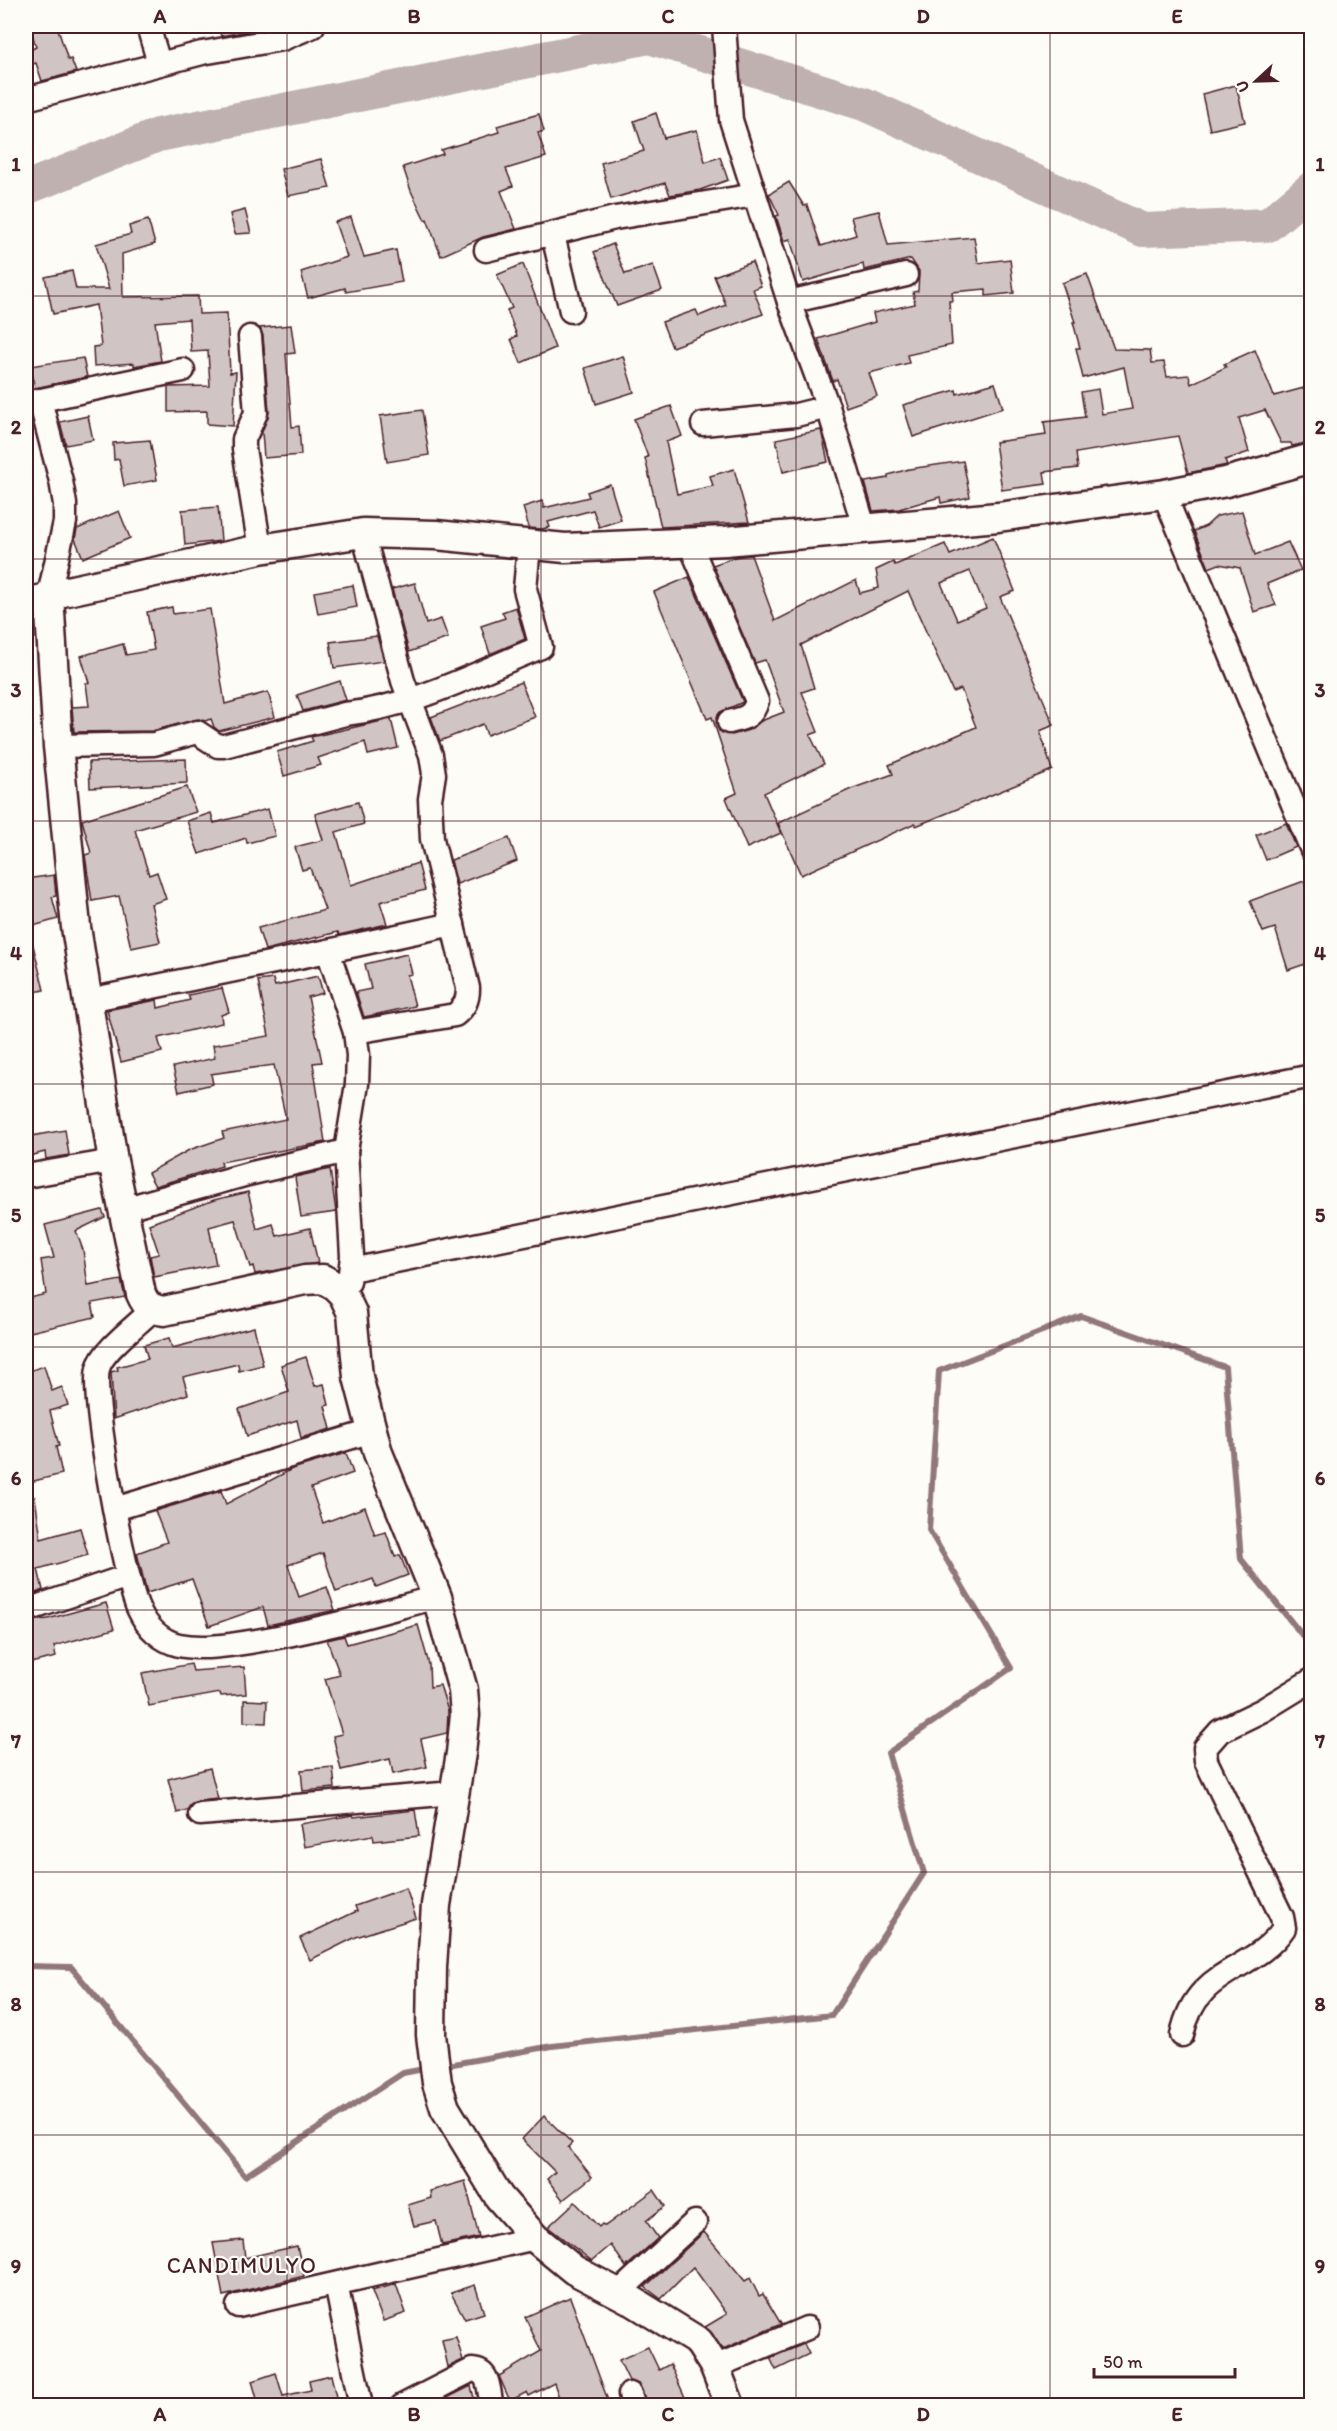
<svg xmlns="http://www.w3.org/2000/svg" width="1337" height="2431" font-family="Itim,sans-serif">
  <rect width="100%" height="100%" fill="#fdfcf7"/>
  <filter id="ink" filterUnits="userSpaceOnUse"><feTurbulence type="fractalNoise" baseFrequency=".0167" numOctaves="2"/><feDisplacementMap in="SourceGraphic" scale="12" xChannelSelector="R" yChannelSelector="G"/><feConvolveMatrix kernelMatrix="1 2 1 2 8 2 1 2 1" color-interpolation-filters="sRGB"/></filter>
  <g filter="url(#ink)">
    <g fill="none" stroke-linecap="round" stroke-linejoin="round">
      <g stroke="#91777b" stroke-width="6">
        <polyline points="26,1966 71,1967 245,2176 403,2073 429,2068"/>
        <polyline points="442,2066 552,2046 832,2015 924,1873 888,1753 1011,1668 929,1530 939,1371 1081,1316 1225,1367 1241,1559 1310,1645"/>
      </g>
      <polyline stroke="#c0b1b1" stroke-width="34" points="26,188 158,135 649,37 864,104 1143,230 1268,225 1312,188"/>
    </g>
    <g fill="#d0c5c4" stroke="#4a1f2b" stroke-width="1.5" fill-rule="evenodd">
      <polygon points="30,26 57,26 68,60 71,59 76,72 42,81 36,63 30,65 26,52 36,47"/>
      <polygon points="217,26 269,26 269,27 221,36"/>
      <polygon points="1236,85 1245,122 1210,130 1202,94"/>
      <polygon points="656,113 664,138 697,130 705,162 720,157 728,180 700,190 670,195 665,183 611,199 601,163 644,151 634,121"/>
      <polygon points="539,114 544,131 538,133 546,157 506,169 513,186 501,191 516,229 483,237 441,256 427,219 425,220 411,191 403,167 443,154 441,150 499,132 497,126"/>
      <polygon points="321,159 330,188 288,196 281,169"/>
      <polygon points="789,182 804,206 807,205 821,246 856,235 851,217 879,211 888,245 974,237 978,263 1010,259 1014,293 986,296 986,289 952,292 953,301 949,301 952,345 907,355 909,363 869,373 877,396 846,407 837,379 833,381 818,339 875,322 873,313 915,304 913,292 918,291 919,271 911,259 864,270 863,264 803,282 790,239 784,241 776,216 779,215 769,194"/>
      <polygon points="245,210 251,233 235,234 230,214"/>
      <polygon points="351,217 364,257 396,250 402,282 346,292 345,288 308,298 301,272 347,257 335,222"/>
      <polygon points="148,220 155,244 122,254 123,297 198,296 199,314 227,313 230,373 236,372 233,426 207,424 207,411 168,412 168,387 210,386 208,351 191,352 189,319 155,322 161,361 134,366 134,363 94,366 93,347 101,346 96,305 53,314 45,277 72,271 76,289 109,289 96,244 131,234 129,226"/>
      <polygon points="613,244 625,274 653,265 662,290 617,306 594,252"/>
      <polygon points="752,262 761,286 753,289 763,314 672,347 662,322 696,310 699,316 726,305 714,276"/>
      <polygon points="523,264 555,348 521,363 511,339 517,336 507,310 512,308 497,275"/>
      <polygon points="1087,274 1114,349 1150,350 1152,363 1164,362 1167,377 1189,375 1191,384 1226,367 1224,364 1255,350 1274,396 1311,386 1311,442 1292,446 1291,443 1281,443 1265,410 1239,418 1249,452 1225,460 1227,465 1188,473 1178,436 1076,453 1078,468 1044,472 1046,484 1002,490 995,442 1046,435 1044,422 1085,417 1081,392 1098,389 1102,414 1132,409 1124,367 1083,378 1076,348 1080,348 1073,322 1075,322 1062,283"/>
      <polygon points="291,325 295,353 286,354 292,427 299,426 301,455 264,458 262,432 269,412 263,336 260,328"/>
      <polygon points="623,356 634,392 596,404 585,368"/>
      <polygon points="83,358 87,377 35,388 30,366"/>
      <polygon points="995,383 1003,408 913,437 903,405 956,390 957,394"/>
      <polygon points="671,406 682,436 666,442 677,494 713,486 710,476 734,469 749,522 661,527 645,458 648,457 634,419"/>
      <polygon points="422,410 429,455 387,462 380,416"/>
      <polygon points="88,416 93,440 66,445 60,422"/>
      <polygon points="821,430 828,462 783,472 776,439"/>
      <polygon points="150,440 157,480 124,486 119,459 114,460 113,443"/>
      <polygon points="963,461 970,497 941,503 940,497 899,509 873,511 865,482 888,478 888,475 909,469"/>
      <polygon points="610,484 621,520 599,527 593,510 548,522 550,527 542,529 529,528 523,507 542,501 544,508 589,497 587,492"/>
      <polygon points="218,507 221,541 185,545 182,510"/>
      <polygon points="119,511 130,538 83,558 75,539 77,529"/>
      <polygon points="1242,511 1255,555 1288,542 1301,570 1267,584 1276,605 1254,612 1240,568 1219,564 1209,568 1194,531 1206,526 1217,516"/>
      <path d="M 993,537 L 1015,591 L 1000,597 L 1054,725 L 1040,731 L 1052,770 L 916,826 L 915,823 L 801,875 L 778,823 L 851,789 L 893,774 L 889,765 L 976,727 L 961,689 L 953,692 L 908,591 L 801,645 L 814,688 L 802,692 L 818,732 L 810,735 L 824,764 L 764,793 L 781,833 L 747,848 L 726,798 L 737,793 L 712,717 L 707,719 L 654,592 L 689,577 L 743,702 L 720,712 L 716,718 L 719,731 L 732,735 L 749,730 L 761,721 L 784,712 L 765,660 L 755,663 L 713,565 L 735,557 L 751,555 L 775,621 L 856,580 L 860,593 L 879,588 L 876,570 L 893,562 L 895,565 L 945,544 L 950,555 ZM 970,571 L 986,608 L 957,620 L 941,583 Z"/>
      <polygon points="415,583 426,624 441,619 448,638 409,652 392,589"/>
      <polygon points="353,585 357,607 318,614 314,592"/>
      <polygon points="172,607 173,614 210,609 225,704 268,692 275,717 219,731 214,727 211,719 205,721 199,719 152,731 74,732 72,707 89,706 86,683 89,683 81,656 123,644 126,655 154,650 147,612"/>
      <polygon points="516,607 525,639 490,654 481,626 505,618 502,612"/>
      <polygon points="377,636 384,661 334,668 330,642"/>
      <polygon points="340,681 346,700 303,711 297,695"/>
      <polygon points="521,682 535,717 487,735 483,724 440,741 431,717"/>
      <polygon points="391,719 398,748 368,755 365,742 318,758 321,765 284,776 277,752 313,741 311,737"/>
      <polygon points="186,759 187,783 90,788 89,762"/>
      <polygon points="187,787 196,812 135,830 149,875 157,872 166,899 151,904 160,942 131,948 119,896 92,901 85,855 91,853 82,820"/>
      <polygon points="358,802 364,824 336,832 351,885 418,863 425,890 380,902 387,924 339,935 338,932 265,950 258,928 325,910 310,868 302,870 295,847 323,840 315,814"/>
      <polygon points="268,809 275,836 247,843 246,838 199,854 187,821 211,813 214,823"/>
      <polygon points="1286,823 1296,847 1266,860 1256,835"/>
      <polygon points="509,838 517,861 457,884 451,860"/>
      <polygon points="54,875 56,896 52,897 58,919 26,928 26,879"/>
      <polygon points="1304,881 1311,902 1311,962 1288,970 1275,928 1263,932 1250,901"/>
      <polygon points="26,937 31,937 44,990 26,994"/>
      <polygon points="407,954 412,974 407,975 415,1006 364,1017 356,992 371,989 365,964"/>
      <polygon points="318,976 323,993 308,997 322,1062 313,1063 325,1142 221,1162 222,1166 155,1186 148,1173 189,1150 224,1138 222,1132 286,1119 274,1065 211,1074 213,1084 179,1092 173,1067 215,1058 213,1045 269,1036 258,981 273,979 275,986"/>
      <polygon points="222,988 229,1012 221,1015 222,1023 158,1038 162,1052 121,1062 107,1010 157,1000 158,1008 190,1000 188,995"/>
      <polygon points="65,1130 69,1155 46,1159 45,1152 26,1157 26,1137"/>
      <polygon points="330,1169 336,1212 301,1217 295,1177"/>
      <polygon points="248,1192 257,1229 273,1224 277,1236 310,1228 318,1263 255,1274 253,1266 250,1267 235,1220 209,1227 216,1265 154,1277 150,1256 159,1254 149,1224 214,1200"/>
      <polygon points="102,1210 105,1217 76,1231 83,1250 88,1286 121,1280 125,1297 92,1303 95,1317 26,1333 26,1299 46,1294 41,1260 54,1258 45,1225"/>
      <polygon points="254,1327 263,1365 239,1371 238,1364 183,1377 188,1394 114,1419 111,1372 118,1370 117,1367 148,1359 144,1345 169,1338 172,1348"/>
      <polygon points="306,1357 315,1386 324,1384 329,1405 325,1406 331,1429 301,1438 297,1420 247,1436 239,1409 289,1392 281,1365"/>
      <polygon points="44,1366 52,1391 62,1387 68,1405 50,1411 59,1446 56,1447 62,1474 26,1483 26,1372"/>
      <polygon points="346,1453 353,1473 311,1488 323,1523 365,1507 375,1535 386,1532 395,1557 400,1555 408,1575 376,1587 373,1579 336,1592 323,1553 288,1565 299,1597 327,1587 335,1610 268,1625 263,1607 209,1626 192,1579 147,1593 137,1553 167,1542 155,1511 221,1491 226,1504 292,1469"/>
      <polygon points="35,1497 41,1539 80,1528 88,1555 38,1569 43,1590 26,1597 26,1498"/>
      <polygon points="106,1603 114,1629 54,1646 56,1657 26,1664 26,1619 31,1621 48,1619"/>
      <polygon points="418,1625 429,1664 430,1687 440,1685 448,1711 447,1733 421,1739 427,1767 393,1774 390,1759 341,1770 333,1736 342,1734 325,1679 340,1675 327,1640 344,1636 347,1644"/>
      <polygon points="191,1664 193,1671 244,1667 246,1694 221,1696 220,1693 149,1706 142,1673"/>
      <polygon points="244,1700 267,1701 266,1723 244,1722"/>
      <polygon points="333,1767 335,1788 303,1791 301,1770"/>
      <polygon points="210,1768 218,1799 198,1801 192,1803 187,1810 177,1813 168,1779"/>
      <polygon points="415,1810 419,1836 374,1841 373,1835 304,1847 300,1824 353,1815 354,1817"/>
      <polygon points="406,1888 416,1918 356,1937 310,1960 300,1938 357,1911 355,1906"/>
      <polygon points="544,2116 572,2143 568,2147 592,2177 563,2200 547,2179 555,2172 522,2139"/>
      <polygon points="465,2181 479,2237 442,2245 436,2221 414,2226 408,2205 431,2198 430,2191"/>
      <polygon points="654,2190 665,2206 646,2221 658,2238 626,2267 611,2245 592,2261 548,2227 575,2202 599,2227 602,2224 605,2226"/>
      <polygon points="704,2232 745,2281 750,2278 759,2296 763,2294 781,2324 723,2349 705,2327 727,2314 693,2267 661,2299 645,2287"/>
      <polygon points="243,2240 245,2258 297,2246 304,2276 223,2296 213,2243"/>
      <polygon points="396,2284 406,2313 383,2321 372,2291"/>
      <polygon points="475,2285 484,2313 465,2319 451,2293"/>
      <polygon points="570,2297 610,2406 578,2406 576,2400 562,2406 554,2383 529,2396 527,2392 510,2401 499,2376 541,2351 525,2317"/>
      <polygon points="456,2337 463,2360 448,2367 442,2340"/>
      <polygon points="804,2344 809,2354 776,2370 770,2358"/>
      <polygon points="648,2347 659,2370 670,2364 689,2406 647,2406 639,2384 629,2381 619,2360"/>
      <polygon points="276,2373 283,2396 311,2390 309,2380 331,2375 338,2406 259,2406 252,2381"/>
      <polygon points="471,2386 476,2406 449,2406 447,2398"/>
    </g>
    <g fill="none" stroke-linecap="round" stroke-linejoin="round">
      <defs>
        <g id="minor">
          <polyline points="148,26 159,63"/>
          <polyline points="724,26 731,120 789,302 828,407 864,527"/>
          <polyline points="26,99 202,53 282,39 313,26"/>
          <polyline points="553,235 571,311"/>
          <polyline points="486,250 615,218 755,195"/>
          <polyline points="789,302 906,275"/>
          <polyline points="250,337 256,413 244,439 244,449 260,549"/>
          <polyline points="27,403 183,370"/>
          <polyline points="703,424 796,415 828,407"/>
          <polyline points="1164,494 1312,850"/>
          <path d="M 690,544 L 757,701 C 753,717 744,718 729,722"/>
          <polyline points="26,599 49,595 65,522 65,504 61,481 40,400"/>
          <path d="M 58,746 L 154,744 L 197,732 L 218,746 L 224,746 L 345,714 C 415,706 476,673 541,647 L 525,589 L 529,545"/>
          <polyline points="89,1000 328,951"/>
          <polyline points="355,1032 328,951 453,924"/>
          <polyline points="26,1176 113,1161"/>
          <polyline points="123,1209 248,1174 346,1151"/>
          <polyline points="351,1270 1312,1076"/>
          <path d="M 349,1282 L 352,1256 L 346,1151 L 357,1084 L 358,1055 L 355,1032 L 455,1015 C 465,1007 468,1000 468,988 L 432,839 L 430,799 L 434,774 L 431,755 L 403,681 L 363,533"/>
          <path d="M 153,1309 C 139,1324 102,1350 98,1369 C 91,1397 125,1583 139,1610 C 147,1627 161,1641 179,1645 C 203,1650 231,1645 256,1641 C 317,1631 377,1613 437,1597"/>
          <polyline points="115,1509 372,1431"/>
          <polyline points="33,1608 128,1576"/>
          <polyline points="200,1814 454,1793"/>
          <path d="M 1182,2035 C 1196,1966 1253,1974 1284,1928 L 1282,1917 L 1206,1761 L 1205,1748 L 1220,1731 L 1263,1710 L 1312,1680"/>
          <polyline points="336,2284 361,2406"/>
          <polyline points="618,2293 695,2222"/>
          <polyline points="238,2306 535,2238"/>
          <polyline points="715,2367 807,2328"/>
          <polyline points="630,2394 634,2406"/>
          <path d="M 402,2406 L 472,2370 C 491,2371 488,2391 492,2406"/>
        </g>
        <path id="tertiary" d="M 730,2406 L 715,2367 L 699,2342 L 631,2300 L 574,2270 L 535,2238 L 499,2197 L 445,2108 L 437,2083 L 431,2035 L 432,1967 L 436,1905 L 461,1753 L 465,1715 L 463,1690 L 437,1597 L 378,1453 L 358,1377 L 352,1313 L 343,1294 L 335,1286 L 323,1279 L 305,1280 L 164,1311 C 151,1309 146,1306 141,1294 L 113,1161 L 76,927 L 58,746 L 49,595 L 260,549 L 363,533 L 436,535 L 565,548 L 725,541 L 998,517 L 1164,494 L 1226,482 L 1312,458"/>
      </defs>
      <use href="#minor" stroke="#4a1f2b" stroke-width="27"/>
      <use href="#tertiary" stroke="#4a1f2b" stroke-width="33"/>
      <use href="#minor" stroke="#fdfcf7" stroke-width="22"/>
      <use href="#tertiary" stroke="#fdfcf7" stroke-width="28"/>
    </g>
  </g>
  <path fill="none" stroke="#4a1f2b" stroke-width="1.5" stroke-opacity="0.55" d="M 287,26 L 287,2406M 541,26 L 541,2406M 796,26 L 796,2406M 1050,26 L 1050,2406M 26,296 L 1312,296M 26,559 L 1312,559M 26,821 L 1312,821M 26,1084 L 1312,1084M 26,1347 L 1312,1347M 26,1610 L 1312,1610M 26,1872 L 1312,1872M 26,2135 L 1312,2135"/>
  <g text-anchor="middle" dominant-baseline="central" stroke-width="4.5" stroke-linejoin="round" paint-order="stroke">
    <g font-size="22" letter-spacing="1.5" fill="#4a1f2b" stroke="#fdfcf7">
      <text x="242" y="2265">CANDIMULYO</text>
    </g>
  </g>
  <rect width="1337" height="2431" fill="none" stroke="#fdfcf7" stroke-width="66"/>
  <g transform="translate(1256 81) rotate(248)" stroke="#fdfcf7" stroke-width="4.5" paint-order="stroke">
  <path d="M0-4.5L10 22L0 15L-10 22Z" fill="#4a1f2b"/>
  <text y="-9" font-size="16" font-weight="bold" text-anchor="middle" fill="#4a1f2b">U</text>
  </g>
  <path d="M1094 2368v9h141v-9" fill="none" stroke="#4a1f2b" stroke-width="3"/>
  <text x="1103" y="2368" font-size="18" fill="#4a1f2b" stroke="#fdfcf7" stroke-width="4.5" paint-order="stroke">50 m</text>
  <rect x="33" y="33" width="1271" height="2365" fill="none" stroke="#4a1f2b" stroke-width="2"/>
  <g font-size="20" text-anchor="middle" font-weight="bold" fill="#4a1f2b">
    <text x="160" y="23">A</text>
    <text x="414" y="23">B</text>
    <text x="668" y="23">C</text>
    <text x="923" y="23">D</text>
    <text x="1177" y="23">E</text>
    <text x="16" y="171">1</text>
    <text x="1320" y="171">1</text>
    <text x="16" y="434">2</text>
    <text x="1320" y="434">2</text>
    <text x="16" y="697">3</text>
    <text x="1320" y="697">3</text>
    <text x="16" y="960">4</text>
    <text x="1320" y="960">4</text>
    <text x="16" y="1222">5</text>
    <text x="1320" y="1222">5</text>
    <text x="16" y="1485">6</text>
    <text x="1320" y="1485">6</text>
    <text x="16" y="1748">7</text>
    <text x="1320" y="1748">7</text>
    <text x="16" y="2011">8</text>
    <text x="1320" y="2011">8</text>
    <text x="16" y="2273">9</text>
    <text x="1320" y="2273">9</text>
    <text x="160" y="2421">A</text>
    <text x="414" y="2421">B</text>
    <text x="668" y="2421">C</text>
    <text x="923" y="2421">D</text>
    <text x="1177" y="2421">E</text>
  </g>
</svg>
